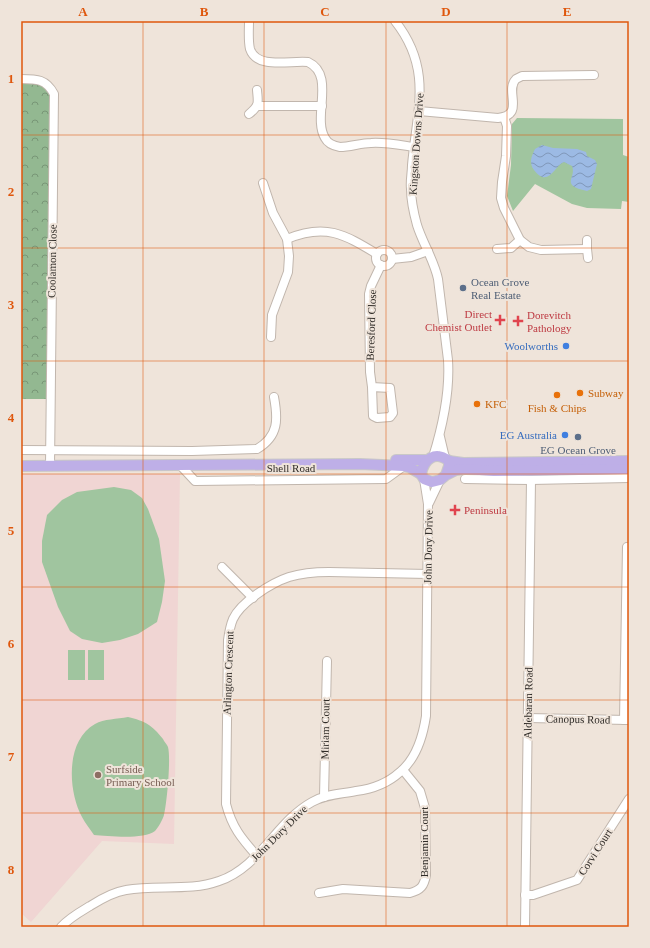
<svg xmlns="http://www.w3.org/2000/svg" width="650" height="948" font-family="Georgia,serif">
  <defs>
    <pattern id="forest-crowns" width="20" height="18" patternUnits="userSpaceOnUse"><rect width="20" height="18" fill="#93b891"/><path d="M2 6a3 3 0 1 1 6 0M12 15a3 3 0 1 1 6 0" fill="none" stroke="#789676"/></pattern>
    <pattern id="water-waves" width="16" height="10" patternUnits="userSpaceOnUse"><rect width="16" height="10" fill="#9cbae4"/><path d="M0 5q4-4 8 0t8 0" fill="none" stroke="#8097b9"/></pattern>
  </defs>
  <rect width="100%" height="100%" fill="#efe4da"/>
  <polygon fill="#f0d5d3" points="21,474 180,474 174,844 102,841 31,922 21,913"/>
  <polygon fill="url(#forest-crowns)" points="36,79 54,94 50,399 21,399 21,80"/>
  <g fill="#a0c59f">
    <polygon points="517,118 623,119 623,155 629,157 629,202 622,201 621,209 587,208 572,204 535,184 513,211 507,196 511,165 512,124"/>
    <polygon points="114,487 131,490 142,498 148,509 159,539 165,581 162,602 157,622 138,634 120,640 102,643 82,639 70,631 58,607 42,562 42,541 47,515 62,500 77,492"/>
    <rect x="68" y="650" width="17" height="30"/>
    <rect x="88" y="650" width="16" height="30"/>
    <path d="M 128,717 C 145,721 152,725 163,739 C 164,742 167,744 168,747 C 171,758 167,803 164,815 C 163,819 158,828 155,831 C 144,840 108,836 94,835 C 90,829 85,823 82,817 C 68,791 65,741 95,724 C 104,719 117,719 128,717 Z"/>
  </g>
  <path fill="url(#water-waves)" d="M 542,145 L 553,148 L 577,149 L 586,152 L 587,156 L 595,160 L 597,164 L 591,189 L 587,191 C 559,185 577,178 572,166 L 564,162 C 555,165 548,189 534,170 C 529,163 531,157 535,149 Z"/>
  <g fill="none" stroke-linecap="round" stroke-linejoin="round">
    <defs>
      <g id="minor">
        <path d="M 249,21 C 249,30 248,41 250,49 C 257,70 291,60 308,62 C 336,75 312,117 325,138 C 328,144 334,146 340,147 C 350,147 361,143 371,143 C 385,142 400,145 414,147"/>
        <path d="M 395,21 C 433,69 417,110 412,165 C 412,173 410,181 411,189 C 411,201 414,214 417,225 C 423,244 434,260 438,279 L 448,360 C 450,391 442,428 433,457"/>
        <path d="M 21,79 C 37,79 46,79 54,94 L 50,466"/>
        <polyline points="257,106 322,106"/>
        <path d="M 419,111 L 498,118 C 526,115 504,91 516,79 C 518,78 520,77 522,76 L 594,75"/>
        <path d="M 249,114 C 260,105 258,103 257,90"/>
        <polyline points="504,117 507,126 506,156 502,182 501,198 504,208 520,240 529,247 541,250 587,249"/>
        <polyline points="263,183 273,213 287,239 289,256 288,272 272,315 271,337"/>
        <path d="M 287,239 C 325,223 344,234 377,254"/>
        <polyline points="587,240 587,249 588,258"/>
        <polyline points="497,249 511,248 520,240"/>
        <circle cx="384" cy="258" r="8"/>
        <polyline points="392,259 411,257 428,251"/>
        <polyline points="372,387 390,388 393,413 390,417 377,418 373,416 372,387 370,372 369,294 371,286 381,265"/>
        <polyline points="440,437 445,458"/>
        <path d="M 21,450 L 192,451 L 257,449 C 279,436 278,419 274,397"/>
        <polyline points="180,465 195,481 386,479 404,466"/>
        <polyline points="465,479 531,480 629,478"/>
        <polyline points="429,503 440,480"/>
        <polyline points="222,567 253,598"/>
        <polyline points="528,718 628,720"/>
        <polyline points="624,720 627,547"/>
        <polyline points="324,797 327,661"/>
        <path d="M 257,856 C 241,838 232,827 226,804 L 228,640 C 229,633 230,626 233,619 C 241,602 271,583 289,577 C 302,573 315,572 329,572 L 428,574"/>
        <path d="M 319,893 L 343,889 L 410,893 C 421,890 424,886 426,875 L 425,808 L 420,791 L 403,770"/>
        <polyline points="525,895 533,895 577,880 629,799"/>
        <path d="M 61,927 C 69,918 80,912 90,906 C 101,899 113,892 126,890 C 156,884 189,892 219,881 C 260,867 276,822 312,802 C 326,794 341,794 356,791 C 372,789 388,783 400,772 C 417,758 423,736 426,716 L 428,504 L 424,479"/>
        <polyline points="525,927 531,480"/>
      </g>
      <g id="major">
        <polyline points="396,460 426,460"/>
        <polyline points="449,461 463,463 629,461"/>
        <polyline points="21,466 360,464 404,466 409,467 421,474"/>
        <path d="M 446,475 L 449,466 L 449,461 C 435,450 424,459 421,474 L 424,479 L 432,482 L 440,480 L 446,475 L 456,470 L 465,469 L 494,471 L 629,469"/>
      </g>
    </defs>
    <use href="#minor" stroke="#c1b6ad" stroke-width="10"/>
    <use href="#major" stroke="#c9c8c7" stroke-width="12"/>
    <use href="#minor" stroke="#fff" stroke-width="8"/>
    <use href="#major" stroke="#beafe7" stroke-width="10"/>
  </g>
  <path fill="none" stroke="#df570d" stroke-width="1" stroke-opacity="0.55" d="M 143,21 L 143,927M 264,21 L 264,927M 386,21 L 386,927M 507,21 L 507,927M 21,135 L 629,135M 21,248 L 629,248M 21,361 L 629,361M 21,474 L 629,474M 21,587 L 629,587M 21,700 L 629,700M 21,813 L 629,813"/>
  <g fill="#5c6f8a" stroke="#efe4da" stroke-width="1.5">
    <circle cx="463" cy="288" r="4"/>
    <circle cx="578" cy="437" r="4"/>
  </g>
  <g fill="#e0444e" stroke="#efe4da" stroke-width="1.5">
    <path d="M498 314h4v4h4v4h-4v4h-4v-4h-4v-4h4z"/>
    <path d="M516 315h4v4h4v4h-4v4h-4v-4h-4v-4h4z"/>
    <path d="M453 504h4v4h4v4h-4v4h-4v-4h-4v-4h4z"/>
  </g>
  <g fill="#3f7fe0" stroke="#efe4da" stroke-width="1.5">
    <circle cx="566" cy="346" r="4"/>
    <circle cx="565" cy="435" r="4"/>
  </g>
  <g fill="#e8710a" stroke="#efe4da" stroke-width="1.5">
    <circle cx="580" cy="393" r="4"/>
    <circle cx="557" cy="395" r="4"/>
    <circle cx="477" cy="404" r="4"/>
  </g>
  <circle fill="#8d6e63" stroke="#efe4da" stroke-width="1.5" cx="98" cy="775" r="4"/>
  <g text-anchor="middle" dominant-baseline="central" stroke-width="4" stroke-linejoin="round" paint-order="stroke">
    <g font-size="11" fill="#302c28" stroke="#efe4da">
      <text transform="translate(416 144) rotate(-86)">Kingston Downs Drive</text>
      <text transform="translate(52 261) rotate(-89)">Coolamon Close</text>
      <text transform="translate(371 325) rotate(-88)">Beresford Close</text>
      <text x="291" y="468">Shell Road</text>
      <text transform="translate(428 547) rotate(-89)">John Dory Drive</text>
      <text transform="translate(228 673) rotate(-88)">Arlington Crescent</text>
      <text transform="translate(528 703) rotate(-89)">Aldebaran Road</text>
      <text transform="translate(578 719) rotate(1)">Canopus Road</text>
      <text transform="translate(325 729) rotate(-89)">Miriam Court</text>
      <text transform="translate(279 833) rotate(-45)">John Dory Drive</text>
      <text transform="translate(424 842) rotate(-90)">Benjamin Court</text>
      <text transform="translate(595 852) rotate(-57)">Corvi Court</text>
    </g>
    <g font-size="11" fill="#4e5e75" stroke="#efe4da" text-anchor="start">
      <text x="471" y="282">Ocean Grove<tspan x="471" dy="13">Real Estate</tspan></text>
      <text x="578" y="450" text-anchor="middle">EG Ocean Grove</text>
    </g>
    <g font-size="11" fill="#be3a42" stroke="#efe4da" text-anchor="start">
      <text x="492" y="314" text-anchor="end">Direct<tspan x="492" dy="13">Chemist Outlet</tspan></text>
      <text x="527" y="315">Dorevitch<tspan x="527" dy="13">Pathology</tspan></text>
      <text x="464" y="510">Peninsula</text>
    </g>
    <g font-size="11" fill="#366cbe" stroke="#efe4da" text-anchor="end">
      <text x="558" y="346">Woolworths</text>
      <text x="557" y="435">EG Australia</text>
    </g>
    <g font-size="11" fill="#c56008" stroke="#efe4da" text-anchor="start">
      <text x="588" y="393">Subway</text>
      <text x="485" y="404">KFC</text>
      <text x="557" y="408" text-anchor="middle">Fish &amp; Chips</text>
    </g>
    <g font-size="11" fill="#785e54" stroke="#efe4da" text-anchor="start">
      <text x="106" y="769">Surfside<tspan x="106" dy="13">Primary School</tspan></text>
    </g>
  </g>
  <rect width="650" height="948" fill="none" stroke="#efe4da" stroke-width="44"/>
  <rect x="22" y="22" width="606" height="904" fill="none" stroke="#df570d" stroke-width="1.5"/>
  <g font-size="13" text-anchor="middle" font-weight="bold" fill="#df570d">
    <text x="83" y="16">A</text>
    <text x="204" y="16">B</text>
    <text x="325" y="16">C</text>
    <text x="446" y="16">D</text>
    <text x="567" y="16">E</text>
    <text x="11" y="83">1</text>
    <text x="11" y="196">2</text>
    <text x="11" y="309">3</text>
    <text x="11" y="422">4</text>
    <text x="11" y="535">5</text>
    <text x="11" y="648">6</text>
    <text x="11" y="761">7</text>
    <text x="11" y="874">8</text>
  </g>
</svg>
